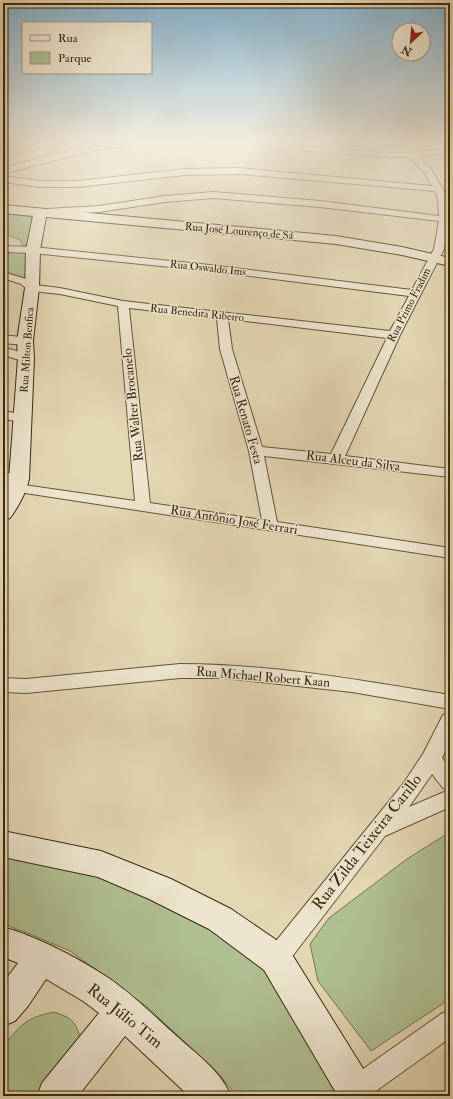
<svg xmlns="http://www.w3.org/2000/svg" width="453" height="1099" font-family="'IM FELL Double Pica',serif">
  <rect width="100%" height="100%" fill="#e4d7b4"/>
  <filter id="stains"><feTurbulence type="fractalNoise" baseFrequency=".005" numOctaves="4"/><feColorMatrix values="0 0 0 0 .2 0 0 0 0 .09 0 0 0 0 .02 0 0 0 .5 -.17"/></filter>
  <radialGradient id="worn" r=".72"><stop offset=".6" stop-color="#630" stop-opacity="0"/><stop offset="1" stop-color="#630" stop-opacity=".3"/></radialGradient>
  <g fill="#afbf91" stroke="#747450">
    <polygon points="229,141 306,141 308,147"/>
    <polygon points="3,213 32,217 31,246 23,245 20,240 3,233"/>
    <polygon points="17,252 26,253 27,279 3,271 3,254"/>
    <polygon points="450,832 450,999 371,1051 318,981 310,944 329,918 407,859"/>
    <polygon points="3,853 97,871 155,892 272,965 355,1096 237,1096 216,1071 146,1006 70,951 30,934 3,924"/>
    <path d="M 54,1012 C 71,1018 75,1020 80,1037 L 52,1096 L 3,1096 L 3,1046 C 22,1025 24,1018 54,1012 Z"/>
  </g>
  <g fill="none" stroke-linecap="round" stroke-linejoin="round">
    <defs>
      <g id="street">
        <polygon points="50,141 63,141 62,143 3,156 3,152"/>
        <path d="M 130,141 L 232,141 L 390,153 L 411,153 L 450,148 L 450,152 L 418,157 L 432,170 L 448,199 L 449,219 L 444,249 L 400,335 L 345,456 L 450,469 L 450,477 L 264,456 L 277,522 L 450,548 L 450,558 L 12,491 L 10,488 L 12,485 L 17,484 L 135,501 L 118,306 L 60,294 L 32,291 L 28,290 L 21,284 L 3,278 L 3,272 L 29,280 L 35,285 L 60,288 L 123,301 L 390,331 L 409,296 L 210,271 L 33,253 L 3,252 L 3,246 L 33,247 L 210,265 L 412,290 L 434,249 L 439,221 L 320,207 L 213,198 L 165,202 L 99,212 L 46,215 L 41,212 L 46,209 L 99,206 L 165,196 L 213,192 L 320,201 L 439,216 L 438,199 L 435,191 L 239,174 L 185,175 L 78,187 L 40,187 L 3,182 L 3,176 L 40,181 L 78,181 L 185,169 L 239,168 L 432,186 L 425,173 L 409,157 L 390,157 L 204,143 L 150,144 L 115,147 L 82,153 L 3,174 L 3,168 C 45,156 87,145 130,141 ZM 129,308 L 217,318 L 220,349 L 249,451 L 262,520 L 150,503 ZM 228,319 L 387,338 L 331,454 L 262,447 L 232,349 Z"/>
        <polygon points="3,335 29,338 31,341 29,344 25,345 3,343"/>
        <polygon points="3,347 30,355 32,358 30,361 26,362 3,355"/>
        <polygon points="3,411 27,415 29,418 27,421 22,422 3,419"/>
        <polygon points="3,472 24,476 26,479 24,482 19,483 3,480"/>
        <path d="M 180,664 C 271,664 360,680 450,695 L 450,709 L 352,692 L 224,678 L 180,678 L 26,693 L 3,692 L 3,678 L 26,679 Z"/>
        <path d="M 450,713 L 450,740 L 442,758 L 450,768 L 450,807 L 385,836 L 284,967 L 276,970 L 268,967 L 264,959 L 268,951 L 403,784 L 423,754 L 443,715 ZM 432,774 L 443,788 L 449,790 L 409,807 Z"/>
        <polygon points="450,1010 450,1038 369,1096 344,1096 342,1090 346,1081 441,1014"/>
      </g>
      <g id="secondary">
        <path d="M 3,205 L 336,236 L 402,247 L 450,258 L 450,266 L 402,255 L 336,244 L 46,217 L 40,250 L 39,288 L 33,341 L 34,358 L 29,479 C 26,493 18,507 10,518 L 3,520 L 3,495 L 9,479 L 18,358 L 17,341 L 25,288 L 26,250 L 33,216 L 3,213 Z"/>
        <polygon points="3,831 101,851 171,879 231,909 288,948 372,1083 377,1096 338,1096 264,970 209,929 149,899 98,877 3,857"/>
        <path d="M 3,927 C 38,937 76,957 107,977 C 134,995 157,1019 181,1040 C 200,1057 221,1072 231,1096 L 189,1096 L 125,1036 L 78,1096 L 37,1096 L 42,1083 L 99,1013 L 83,1001 L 46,979 L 28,1006 L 15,1021 L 3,1026 L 3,983 L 18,963 L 3,957 Z"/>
      </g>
    </defs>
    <use href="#street" stroke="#645439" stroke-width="2"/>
    <use href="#secondary" stroke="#3a2910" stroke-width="2"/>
    <use href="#street" fill="#ede5ce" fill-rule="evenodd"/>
    <use href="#secondary" fill="#ede5ce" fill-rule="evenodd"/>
  </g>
  <linearGradient id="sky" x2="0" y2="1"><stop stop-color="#87b6d3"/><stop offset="0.48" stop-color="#f3eddd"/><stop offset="1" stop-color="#f3eddd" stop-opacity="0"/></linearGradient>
  <rect width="453" height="295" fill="url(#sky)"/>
  <g text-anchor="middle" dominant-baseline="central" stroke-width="3" stroke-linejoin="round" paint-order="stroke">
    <g font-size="11" fill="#3a2910" stroke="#ede5ce">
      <text transform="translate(239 231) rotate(5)">Rua José Lourenço de Sá</text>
      <text transform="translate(208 268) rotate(6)">Rua Oswaldo Ims</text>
      <text transform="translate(409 305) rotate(-63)">Rua Primo Fradim</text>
      <text transform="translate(197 313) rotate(6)">Rua Benedita Ribeiro</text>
      <text transform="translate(27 350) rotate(-86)">Rua Milton Benfica</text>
    </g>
    <g font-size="13" fill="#3a2910" stroke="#ede5ce">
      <text transform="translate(133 405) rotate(-96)">Rua Walter Brocanelo</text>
      <text transform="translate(246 420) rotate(74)">Rua Renato Festa</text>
      <text transform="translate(353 461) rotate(7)">Rua Alceu da Silva</text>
      <text transform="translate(234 520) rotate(9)">Rua Antônio José Ferrari</text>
      <text transform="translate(263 677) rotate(5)">Rua Michael Robert Kaan</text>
    </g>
    <g font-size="16" fill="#3a2910" stroke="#ede5ce">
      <text transform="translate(367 842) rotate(-52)">Rua Zilda Teixeira Carillo</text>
      <text transform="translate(125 1016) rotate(39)">Rua Júlio Tim</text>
    </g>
  </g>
  <rect width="453" height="1099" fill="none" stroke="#e4d7b4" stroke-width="16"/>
  <rect x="4" y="4" width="445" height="1091" fill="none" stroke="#3a2910" stroke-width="2"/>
  <rect x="8" y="8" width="437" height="1083" fill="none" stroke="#3a2910"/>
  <rect x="22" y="22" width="130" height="52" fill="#ede5ce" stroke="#a59a82"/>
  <rect x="30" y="35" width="20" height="6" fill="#ede5ce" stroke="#a59a82"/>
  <text x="58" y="42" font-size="12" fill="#3a2910">Rua</text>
  <rect x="30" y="52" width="20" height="12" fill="#afbf91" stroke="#a59a82"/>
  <text x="58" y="62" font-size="12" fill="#3a2910">Parque</text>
  <g transform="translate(411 42) rotate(206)"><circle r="19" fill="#ede5ce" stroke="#a59a82"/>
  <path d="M0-3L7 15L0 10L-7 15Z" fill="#8f2418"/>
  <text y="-6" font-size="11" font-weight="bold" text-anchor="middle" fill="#3a2910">N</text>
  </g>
  <rect width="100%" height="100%" filter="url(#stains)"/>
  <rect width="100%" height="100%" fill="url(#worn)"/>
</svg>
